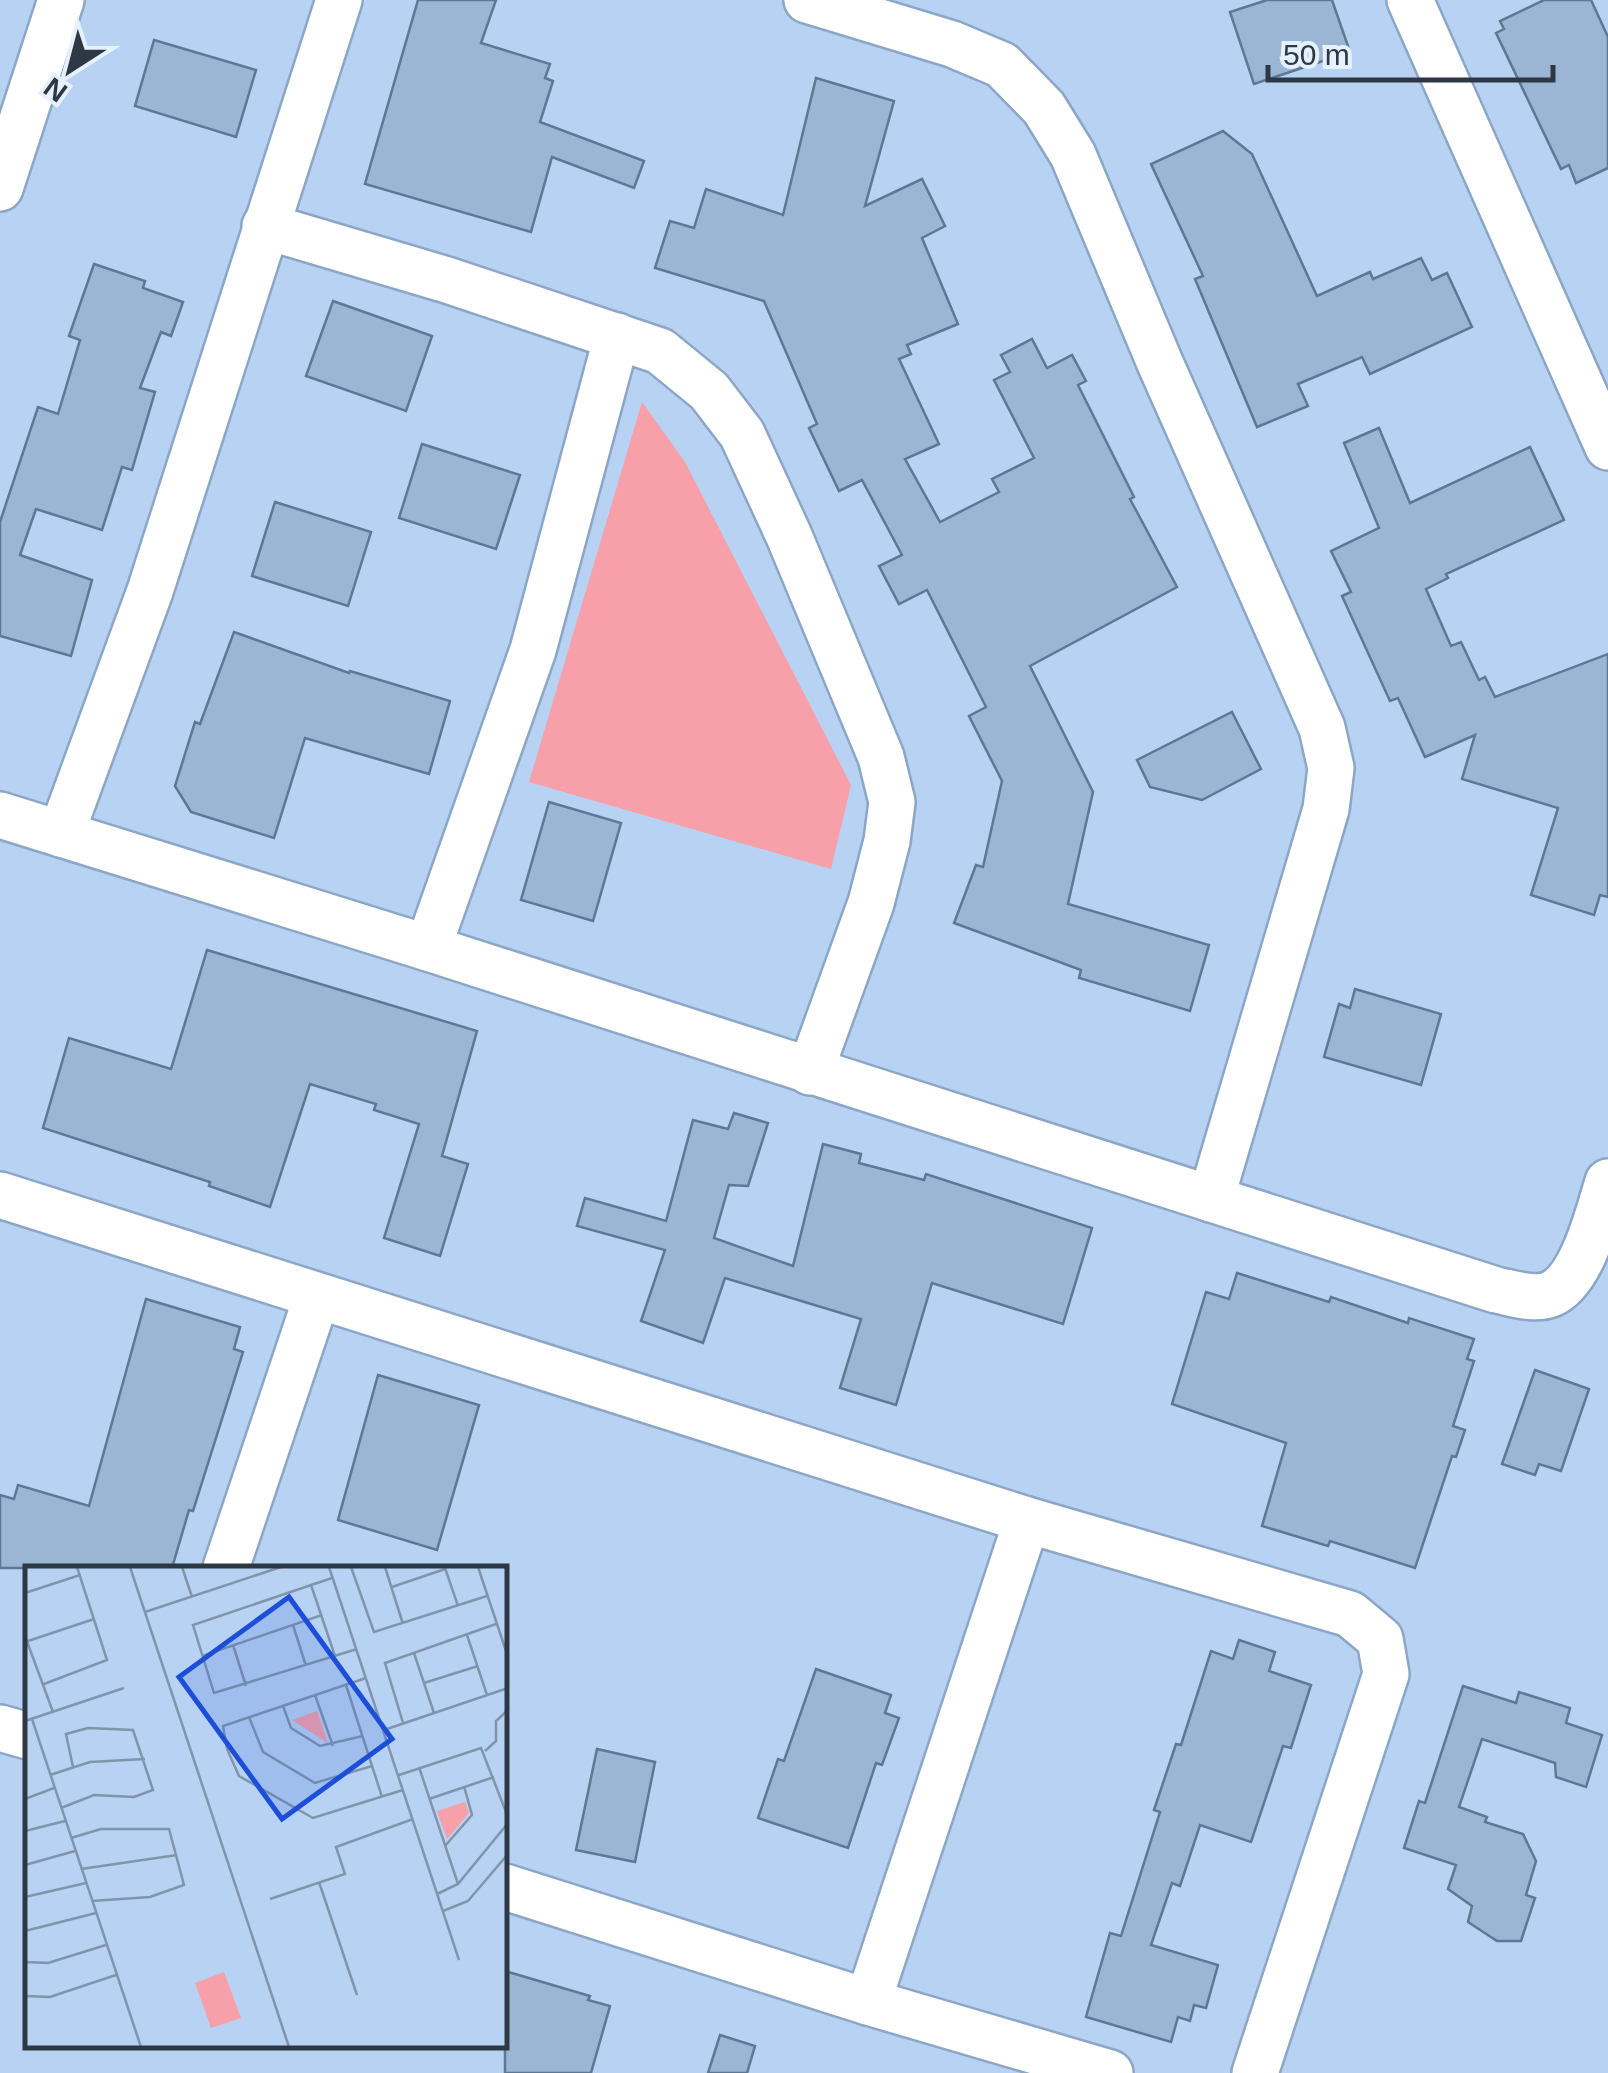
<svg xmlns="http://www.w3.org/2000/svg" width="1608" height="2073" font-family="Arial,sans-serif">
  <rect width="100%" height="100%" fill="#b7d2f2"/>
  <polygon fill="#f7a0aa" points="642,402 685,462 851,785 831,869 529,782"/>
  <g fill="#9bb6d5" stroke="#5e7794" stroke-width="2.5">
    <polygon points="418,0 496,0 481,43 550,64 545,78 553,81 540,122 644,161 634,188 552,157 531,232 365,184"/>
    <polygon points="1267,0 1332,0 1350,52 1254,84 1230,12"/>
    <polygon points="1544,0 1591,0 1608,37 1608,168 1576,183 1569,165 1561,169 1496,33 1504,29 1500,21"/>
    <polygon points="154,40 256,70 236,137 135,106"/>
    <polygon points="816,78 894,101 865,206 922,179 945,226 922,238 958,324 907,345 911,354 899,359 939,444 905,459 940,522 999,492 992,479 1034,458 994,380 1010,372 1001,355 1032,339 1047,368 1072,355 1086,381 1078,385 1134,497 1130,499 1177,587 1030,666 1093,792 1068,904 1209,945 1190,1011 1079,978 1081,970 954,923 976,865 983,867 1002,781 969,716 986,707 927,590 899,604 879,566 902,555 862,480 839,491 809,428 817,424 764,301 655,268 670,221 694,228 706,189 783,215"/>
    <polygon points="1223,131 1252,154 1317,296 1370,272 1373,279 1421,258 1432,280 1447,273 1472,327 1370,374 1362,357 1298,384 1308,406 1257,427 1195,279 1203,276 1151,164"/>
    <polygon points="94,264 145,281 143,288 183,302 171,336 161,332 140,388 155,392 132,470 122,467 102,530 36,509 20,555 92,580 71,656 0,636 0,522 38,407 58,414 80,340 69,336"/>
    <polygon points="333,301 432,336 406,411 306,376"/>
    <polygon points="1379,428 1410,503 1530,447 1564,520 1446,574 1448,578 1426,589 1451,646 1461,642 1479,680 1485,677 1495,697 1608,654 1608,897 1600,895 1594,915 1531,895 1558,808 1462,779 1475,735 1425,757 1398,698 1390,701 1342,596 1351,592 1331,551 1379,528 1344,443"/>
    <polygon points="422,444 520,475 496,549 399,518"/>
    <polygon points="275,502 371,532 348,606 252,576"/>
    <polygon points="234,632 349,673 350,671 450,701 429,774 305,738 274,838 191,812 175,786 195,722 200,724"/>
    <polygon points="1232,712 1261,769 1202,800 1150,787 1137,760"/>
    <polygon points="549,802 621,823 593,921 521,900"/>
    <polygon points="207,950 477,1031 442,1156 468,1164 440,1256 384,1238 419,1124 374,1110 376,1104 310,1084 270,1207 209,1186 210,1182 43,1128 69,1038 171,1069"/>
    <polygon points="1355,989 1441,1014 1421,1085 1324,1057 1339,1004 1350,1008"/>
    <polygon points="734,1113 768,1123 748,1186 729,1185 714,1238 793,1266 823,1144 861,1154 859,1163 924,1180 926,1174 1092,1228 1063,1324 932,1283 896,1405 840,1388 861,1319 725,1278 703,1343 641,1321 665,1250 577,1226 585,1198 666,1221 693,1120 728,1129"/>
    <polygon points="1237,1273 1329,1302 1331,1297 1408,1323 1409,1318 1474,1339 1467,1359 1474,1361 1453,1426 1465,1430 1456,1457 1452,1456 1415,1568 1330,1541 1328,1546 1262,1526 1286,1443 1172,1404 1206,1292 1229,1299"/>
    <polygon points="146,1299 240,1327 234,1349 243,1352 193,1511 189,1510 172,1568 0,1568 0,1495 14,1499 18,1485 89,1506"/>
    <polygon points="1535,1370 1589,1389 1561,1471 1539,1464 1535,1475 1502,1464"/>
    <polygon points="378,1375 479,1405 437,1550 338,1520"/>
    <polygon points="1239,1640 1275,1652 1269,1671 1311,1685 1291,1748 1283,1746 1251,1842 1200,1825 1180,1886 1172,1883 1151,1945 1218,1965 1206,2008 1194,2005 1190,2021 1178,2017 1171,2042 1086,2017 1110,1933 1121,1936 1160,1812 1154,1810 1176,1744 1181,1745 1211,1651 1233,1659"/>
    <polygon points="816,1669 891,1695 885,1713 899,1718 882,1765 876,1763 848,1848 758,1818 778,1759 784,1761"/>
    <polygon points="1463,1686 1516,1703 1519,1692 1570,1708 1566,1723 1602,1735 1586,1787 1556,1777 1555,1763 1482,1739 1459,1807 1487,1817 1485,1822 1523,1834 1536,1861 1526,1895 1535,1898 1521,1941 1497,1941 1468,1922 1472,1906 1448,1889 1456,1865 1404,1848 1419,1801 1425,1803"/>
    <polygon points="597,1749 655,1762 635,1862 576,1850"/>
    <polygon points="505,1971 590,1996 588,2000 610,2006 591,2073 505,2073"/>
    <polygon points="720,2035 755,2046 747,2073 708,2073"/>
  </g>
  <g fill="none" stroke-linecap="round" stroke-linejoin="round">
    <defs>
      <g id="minor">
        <polyline points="807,0 952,44 1002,65 1044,108 1073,155 1160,363 1322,728 1331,768 1326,809 1211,1199"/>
        <polyline points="1410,0 1608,447"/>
        <polyline points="0,188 61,0"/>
        <polyline points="265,226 447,280 660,351 709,391 742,434 789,536 881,757 892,802 887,841 871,903 810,1072"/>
        <path d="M 0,815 L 428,948 L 1496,1290 C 1512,1293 1535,1301 1551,1294 C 1583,1280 1598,1213 1608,1182"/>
        <polyline points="61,834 150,591 339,0"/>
        <polyline points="428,948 533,650 617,336"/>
        <polyline points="0,1195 1027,1520 1350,1614 1380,1639 1386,1674 1255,2073"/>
        <polyline points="226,1568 317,1296"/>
        <polyline points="0,1728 28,1736"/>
        <polyline points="505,1887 868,2002 1110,2073"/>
        <polyline points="868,2002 1027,1520"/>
      </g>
    </defs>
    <use href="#minor" stroke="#8ca6c5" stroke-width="50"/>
    <use href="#minor" stroke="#fff" stroke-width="45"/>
  </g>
  <g transform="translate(25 1566)">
    <rect width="482" height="482" fill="#b7d2f2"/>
    <path d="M 292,145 L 303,177 L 267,154 ZM 440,236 L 444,247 L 422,273 L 412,245 ZM 199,406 L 216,452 L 186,462 L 170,417 Z" fill="#f7a0aa"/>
    <path fill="none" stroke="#8094ac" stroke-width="2.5" d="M 105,1 L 264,481M 157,1 L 167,31M 304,1 L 434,394M 326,1 L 349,66 L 462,30M 360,1 L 378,58M 453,1 L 483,91M 420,2 L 433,40M 307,12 L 168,59 L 189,127 L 332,83M 286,19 L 310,90M 367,21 L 420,3M 0,27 L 55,9M 120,46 L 256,1M 268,59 L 281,100M 442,69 L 462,129M 0,70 L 28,146M 3,75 L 69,53M 208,79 L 221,120M 389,87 L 409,147M 177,90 L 297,49M 341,112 L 198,160 L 202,183 L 214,210 L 288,252 L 378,224M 399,117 L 453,100M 19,118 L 82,94 L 52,1M 321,119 L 357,231M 290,129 L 308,180M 258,140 L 266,162 L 295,180 L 338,170M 224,151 L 238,186 L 290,217 L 347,200M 7,153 L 116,481M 0,155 L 99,122M 378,157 L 360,97 L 471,58M 359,164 L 483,122M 460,185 L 471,175 L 471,155 L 483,144M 394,201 L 433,318M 25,209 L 65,196 L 120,193M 374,209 L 456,182 L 483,251M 0,233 L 29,222M 404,233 L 469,211M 36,242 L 69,229 L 109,231 L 128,224 L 108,164 L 63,162 L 41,168 L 48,201M 0,265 L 40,255M 46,272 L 76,263 L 144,263 L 159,319 L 125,331 L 67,335M 420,280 L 447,249 L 439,220M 0,299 L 50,285M 56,303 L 152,289M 294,316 L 332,429M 412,328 L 433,318 L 483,257M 0,331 L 61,317M 245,333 L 320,308 L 311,281 L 388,253M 418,345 L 443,335 L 483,288M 0,365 L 71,347M 0,396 L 23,397 L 81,379M 0,430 L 25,431 L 91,409"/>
    <path fill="#1d4ed8" fill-opacity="0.15" stroke="#1d4ed8" stroke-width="5" d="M 264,31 L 367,173 L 257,253 L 154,111 Z"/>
    <rect width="482" height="482" fill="none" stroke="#2d3844" stroke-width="5"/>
  </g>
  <g transform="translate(70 70) rotate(216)" stroke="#e6f1ff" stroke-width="8" paint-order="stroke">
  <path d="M0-8L18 38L0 25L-18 38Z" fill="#2d3844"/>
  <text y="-15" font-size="28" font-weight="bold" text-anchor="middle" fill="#2d3844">N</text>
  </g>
  <path d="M1268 65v15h285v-15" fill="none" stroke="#2d3844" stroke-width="5"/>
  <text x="1283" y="65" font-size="30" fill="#2d3844" stroke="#e6f1ff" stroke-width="8" paint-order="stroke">50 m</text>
</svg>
